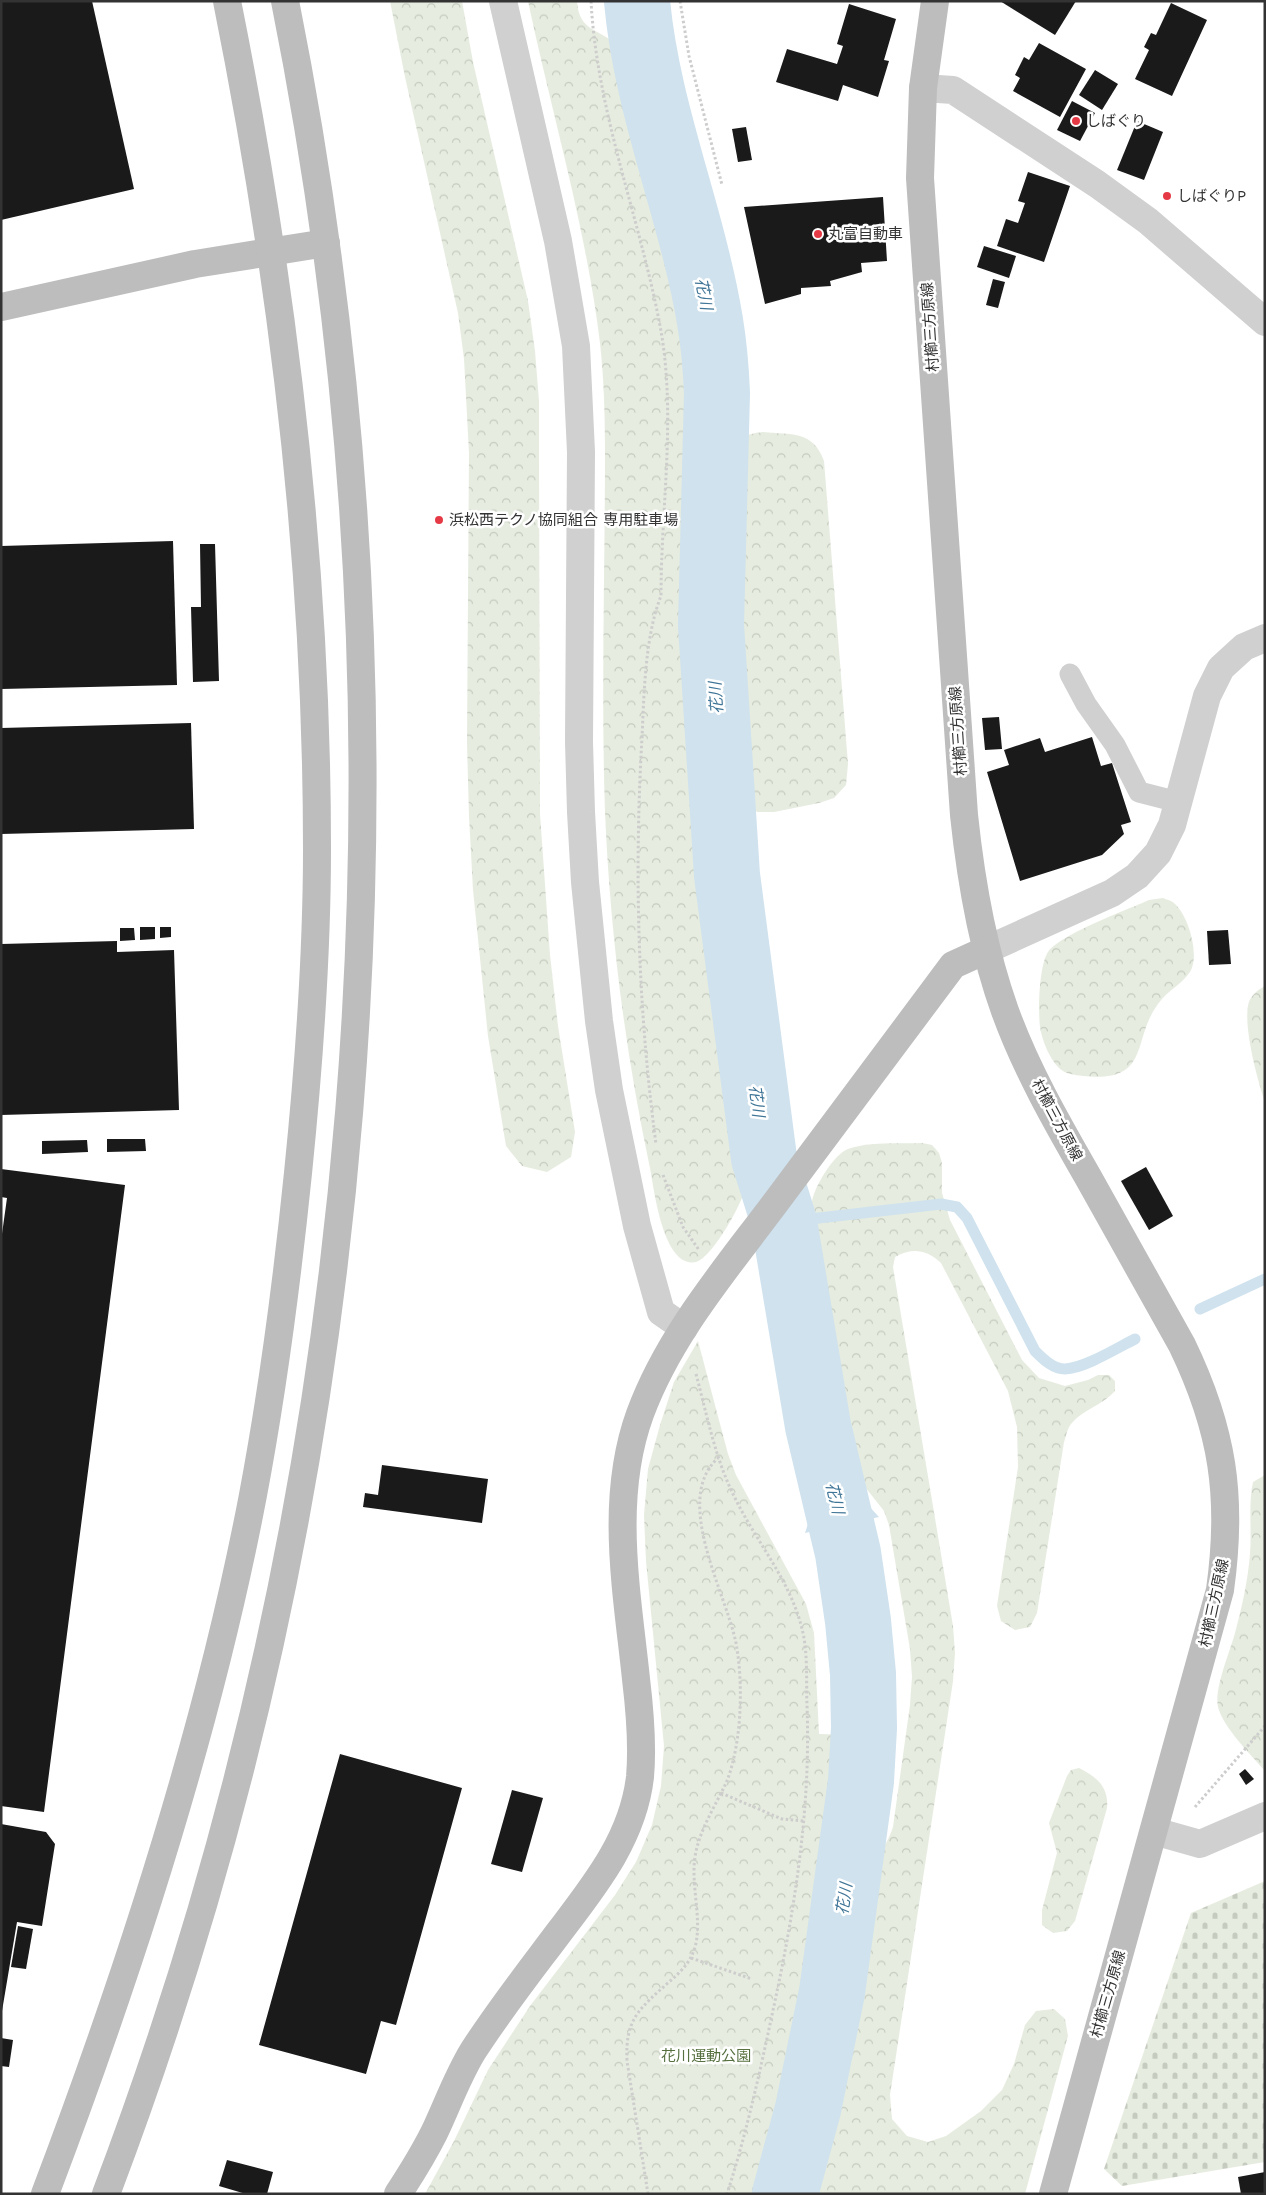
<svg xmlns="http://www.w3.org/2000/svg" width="1266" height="2195" font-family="'Work Sans','Noto Sans JP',sans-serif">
  <defs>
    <pattern id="forest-crowns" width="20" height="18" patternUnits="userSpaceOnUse" patternTransform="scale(1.25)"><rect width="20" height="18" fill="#e6ecdf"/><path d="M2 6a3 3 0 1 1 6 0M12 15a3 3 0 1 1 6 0" fill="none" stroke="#c6cbc0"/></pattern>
    <pattern id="cemetery-stones" width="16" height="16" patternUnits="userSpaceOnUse" patternTransform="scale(1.25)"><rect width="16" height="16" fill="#e6ecdf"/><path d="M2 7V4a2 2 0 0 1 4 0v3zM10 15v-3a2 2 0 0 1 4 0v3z" fill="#c6cbc0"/></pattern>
    <pattern id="water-ripples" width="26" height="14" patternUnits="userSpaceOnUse" patternTransform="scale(1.25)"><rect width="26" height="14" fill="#cfe2ee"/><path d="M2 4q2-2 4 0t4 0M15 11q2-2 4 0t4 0" fill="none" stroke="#b2c2cd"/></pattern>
  </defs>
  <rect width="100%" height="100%" fill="#fff"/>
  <g fill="url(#forest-crowns)">
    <polygon points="390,1 462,1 473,62 528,301 535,351 539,401 539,453 540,814 550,955 558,1026 575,1132 571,1157 547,1172 522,1166 506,1146 488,1036 473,890 469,816 467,743 469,453 464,359 458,313 405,77"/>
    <path d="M 528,1 L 577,1 C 579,33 600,28 618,46 C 622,50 624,56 625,61 L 684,289 L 696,358 L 697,429 L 692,576 L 694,675 L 709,877 L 746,1169 C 745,1175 746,1182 745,1188 C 743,1203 711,1259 696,1262 C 663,1269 654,1188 650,1168 C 625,1051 610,931 605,812 C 601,692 605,572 605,453 C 605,416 604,379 600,343 C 586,227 552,115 528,1 Z"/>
    <path d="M 763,432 C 791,435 813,430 824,461 L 848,764 L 846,785 L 834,798 L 819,803 L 774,812 L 757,812 L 745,801 L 739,784 L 730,625 L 730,577 L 735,456 C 740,438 744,434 763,432 Z"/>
    <path d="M 1163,898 C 1168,900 1173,901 1176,905 C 1189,918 1200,956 1190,972 C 1181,985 1167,991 1158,1004 C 1131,1040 1152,1083 1083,1076 C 1075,1075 1065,1074 1059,1068 C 1049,1058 1042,1040 1040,1027 C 1038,1010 1039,966 1048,952 C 1061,934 1127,910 1149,900 Z"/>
    <path d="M 1265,986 L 1265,1102 C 1257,1079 1244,1029 1248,1006 C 1249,997 1257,990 1265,986 Z"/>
    <path d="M 922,1143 L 932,1145 L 939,1153 L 942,1163 L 942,1193 L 950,1220 L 1022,1360 L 1039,1378 L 1065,1386 L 1088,1380 L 1098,1375 L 1109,1375 L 1115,1381 L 1115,1391 C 1103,1405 1083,1409 1071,1424 C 1067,1429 1066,1437 1064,1442 L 1037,1613 L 1030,1627 L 1015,1630 L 1001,1621 L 997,1606 L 1018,1467 L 1017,1427 L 1008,1391 L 941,1263 C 927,1250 913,1247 895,1257 L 893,1267 L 953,1626 L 955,1653 L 953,1681 L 890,2095 L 892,2119 L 907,2136 L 928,2142 L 946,2136 L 981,2111 L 1002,2090 L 1014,2064 L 1025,2025 L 1036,2011 L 1054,2009 L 1065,2019 L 1068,2036 L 1025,2194 L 797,2194 L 832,2052 L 856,1895 C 864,1869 885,1853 893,1827 L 910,1705 L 912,1677 L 910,1649 L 889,1525 L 884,1511 L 854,1473 L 849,1457 L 811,1233 C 811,1223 810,1212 812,1202 C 814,1187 834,1154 848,1149 C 870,1141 899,1144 922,1143 Z"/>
    <polygon points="698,1341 728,1454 736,1475 806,1604 814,1633 819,1734 853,1735 850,1780 821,1991 798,2106 774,2194 425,2194 454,2141 488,2070 530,2006 615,1895 636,1862 652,1825 661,1786 664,1746 646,1561 644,1515 648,1469 660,1425 674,1382"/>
    <path d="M 1265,1475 L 1265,1771 C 1251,1755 1223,1727 1218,1707 C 1214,1688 1230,1652 1235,1633 C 1242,1607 1248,1580 1250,1554 C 1252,1530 1248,1505 1253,1482 Z"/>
    <path d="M 1079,1768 C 1097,1777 1109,1787 1107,1808 L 1075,1921 L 1067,1931 L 1053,1933 L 1042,1925 L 1042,1910 L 1057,1853 L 1049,1823 L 1067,1776 L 1071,1770 Z"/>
  </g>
  <polygon fill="url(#cemetery-stones)" points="1265,1881 1265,2162 1122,2186 1104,2169 1191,1913"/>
  <polygon fill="url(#water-ripples)" points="842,1477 879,1517 805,1533 822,1482"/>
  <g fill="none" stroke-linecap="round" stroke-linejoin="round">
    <g stroke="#cfe2ee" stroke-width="11">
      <path d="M 784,1222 L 941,1204 L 957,1207 L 967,1218 L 1035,1351 C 1043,1359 1053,1369 1065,1369 C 1085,1368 1117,1348 1135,1339"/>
      <polyline points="1200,1309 1265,1279"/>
    </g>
    <path stroke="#cfe2ee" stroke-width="66" d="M 637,1 C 647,111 692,213 710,321 C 714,345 716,369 717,393 L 711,625 L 727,875 L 764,1158 L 784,1222 L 818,1426 L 848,1553 L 858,1621 L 863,1674 L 864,1728 L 861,1781 L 832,1992 L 808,2109 L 785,2194"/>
  </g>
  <g fill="#1a1a1a">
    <polygon points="1,1 92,1 134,189 1,220"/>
    <polygon points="1000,1 1076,1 1055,35"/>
    <polygon points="1171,3 1207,20 1172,96 1135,79 1149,50 1144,47 1151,33 1156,35"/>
    <polygon points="849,4 896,19 884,60 889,61 878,97 843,85 838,101 776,82 787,49 837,64 843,46 837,44"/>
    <polygon points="1039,43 1086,69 1060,117 1013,91 1020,78 1015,75 1024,57 1029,60"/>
    <polygon points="1095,70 1118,84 1102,110 1079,95"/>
    <polygon points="1072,101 1095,113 1080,141 1057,130"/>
    <polygon points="1137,121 1163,132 1144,180 1117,170"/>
    <polygon points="746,127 752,160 738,162 732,129"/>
    <polygon points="1028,172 1070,186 1044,262 997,246 1006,219 1018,223 1025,203 1018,201"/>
    <polygon points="883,197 887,261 861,263 862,272 830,281 831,286 801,288 801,294 765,304 744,207"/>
    <polygon points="984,246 1016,256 1009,278 977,267"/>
    <polygon points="993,279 1005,282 998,308 986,305"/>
    <polygon points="173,541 177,685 1,689 1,546"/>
    <polygon points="200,544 215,544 219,681 193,682 191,607 201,607"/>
    <polygon points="999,717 1002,749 985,750 982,718"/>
    <polygon points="191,723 194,829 1,834 1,728"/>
    <polygon points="1092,737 1101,766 1112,763 1131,822 1121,825 1124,834 1102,855 1020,881 987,772 1009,765 1004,750 1040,738 1045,752"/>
    <polygon points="140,927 155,927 155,939 140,940"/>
    <polygon points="160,927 171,927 171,937 160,938"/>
    <polygon points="120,928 134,928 135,940 120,941"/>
    <polygon points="1228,930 1231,964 1209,965 1207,931"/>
    <polygon points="117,941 117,952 174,950 179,1110 1,1115 1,944"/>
    <polygon points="107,1139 145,1139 146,1151 107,1152"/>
    <polygon points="87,1140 88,1152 42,1154 42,1141"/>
    <polygon points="1146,1167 1173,1216 1149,1230 1121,1181"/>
    <polygon points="1,1169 125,1185 44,1812 1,1806 1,1241 7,1198 1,1197"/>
    <polygon points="382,1465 488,1479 482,1523 363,1507 365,1493 378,1495"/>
    <polygon points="340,1754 462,1788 396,2025 381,2021 366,2074 259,2045"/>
    <polygon points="1245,1769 1254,1779 1246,1785 1239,1774"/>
    <polygon points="512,1790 543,1798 522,1872 491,1864"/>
    <polygon points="1,1824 46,1832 55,1844 42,1926 17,1922 2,2011"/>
    <polygon points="18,1926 33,1929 26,1969 11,1967"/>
    <polygon points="1,2038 13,2040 9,2067 1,2066"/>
    <polygon points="227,2160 273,2172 267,2194 246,2194 219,2186"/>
    <polygon points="1265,2172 1265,2194 1241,2194 1238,2177"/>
  </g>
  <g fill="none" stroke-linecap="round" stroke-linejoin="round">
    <g stroke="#cdcdcd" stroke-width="3" stroke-dasharray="2.5 2.5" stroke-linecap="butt">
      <path d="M 591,1 C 597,114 641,221 661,331 C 676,418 661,508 661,596 C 645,636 644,694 642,738 C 634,874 638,1009 656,1144"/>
      <polyline points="680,1 689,56 722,185"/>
      <polyline points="663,1175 683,1227 699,1250"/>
      <path d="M 696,1374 C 707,1415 715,1458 734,1496 C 756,1542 792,1582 803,1633 C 808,1656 806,1682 807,1706 C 811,1810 794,1914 772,2015 C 759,2076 746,2135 727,2194"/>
      <polyline points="721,1793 782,1819 804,1821"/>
      <polyline points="1195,1807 1265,1726"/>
      <polyline points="691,1958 752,1979"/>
      <path d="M 648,2194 L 627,2061 C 625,2019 639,2009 669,1982 C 677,1975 686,1967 691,1957 C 706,1929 690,1890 695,1857 C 699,1830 716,1805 727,1781 C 735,1760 739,1733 740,1710 C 741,1688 740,1665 736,1643 C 726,1593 672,1499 718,1458"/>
    </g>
    <polyline stroke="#d0d0d0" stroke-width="21" points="1070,674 1086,704 1115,745 1139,792 1178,802"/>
    <g stroke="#d0d0d0" stroke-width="28">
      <polyline points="503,1 558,241 576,346 581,452 579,742 581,812 585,882 599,1021 609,1090 637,1226 661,1312 684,1328"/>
      <polyline points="923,88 953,90 1097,184 1148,221 1265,322"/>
      <polyline points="986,950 1112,893 1137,876 1158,853 1172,825 1207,696 1221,668 1244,647 1265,638"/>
      <polyline points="1154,1831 1200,1844 1265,1816"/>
    </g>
    <g stroke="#bdbdbd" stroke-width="28">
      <path d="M 935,1 L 923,88 L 920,178 L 964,815 C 971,882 982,947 1005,1011 C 1026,1069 1057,1123 1088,1177 C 1119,1233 1151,1289 1182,1345 C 1223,1430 1233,1497 1220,1590 L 1053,2194"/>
      <polyline points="1,307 195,264 326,243"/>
      <path d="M 45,2194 C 130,1970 208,1731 253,1495 C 273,1389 287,1281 298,1173 C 309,1065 317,956 317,848 C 317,564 283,280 227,1"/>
      <path d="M 106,2194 C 370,1498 431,731 285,1"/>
      <path d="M 398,2194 C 411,2174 423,2155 434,2133 C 447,2106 457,2077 473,2051 C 500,2009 530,1971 560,1931 C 595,1885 633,1838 640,1777 C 643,1744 640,1712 636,1679 C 627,1592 609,1499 640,1414 C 669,1335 726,1269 776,1202 C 835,1123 894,1044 953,965 L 986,950"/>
    </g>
  </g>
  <g fill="#e63946" stroke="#fff" stroke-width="2">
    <circle cx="1076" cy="121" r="5"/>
    <circle cx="1167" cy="196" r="5"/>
    <circle cx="818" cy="234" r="5"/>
    <circle cx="439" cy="520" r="5"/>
  </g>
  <g text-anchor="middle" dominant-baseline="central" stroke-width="5" stroke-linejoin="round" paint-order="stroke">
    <g font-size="15" fill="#333" stroke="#fff" text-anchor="start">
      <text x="1086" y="121">しばぐり</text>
      <text x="1177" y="196">しばぐりP</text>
      <text x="828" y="234">丸富自動車</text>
      <text x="449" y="520">浜松西テクノ協同組合 専用駐車場</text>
    </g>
    <g font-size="15" fill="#333" stroke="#fff">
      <text transform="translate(930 327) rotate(-94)">村櫛三方原線</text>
      <text transform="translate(958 731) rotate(-94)">村櫛三方原線</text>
      <text transform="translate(1057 1120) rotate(62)">村櫛三方原線</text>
      <text transform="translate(1214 1603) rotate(-78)">村櫛三方原線</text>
      <text transform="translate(1108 1994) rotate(-74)">村櫛三方原線</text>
    </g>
    <g font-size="15" fill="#56703f" stroke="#fff">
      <text x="706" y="2056">花川運動公園</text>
    </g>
    <g font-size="16" font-style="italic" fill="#3f7597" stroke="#fff">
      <text transform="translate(704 294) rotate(79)">花川</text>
      <text transform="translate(716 698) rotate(-94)">花川</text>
      <text transform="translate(757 1101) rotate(83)">花川</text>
      <text transform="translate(835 1498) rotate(77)">花川</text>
      <text transform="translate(844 1899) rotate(-82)">花川</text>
    </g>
  </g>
  <rect width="1266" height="2195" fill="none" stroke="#333333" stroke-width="5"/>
</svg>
